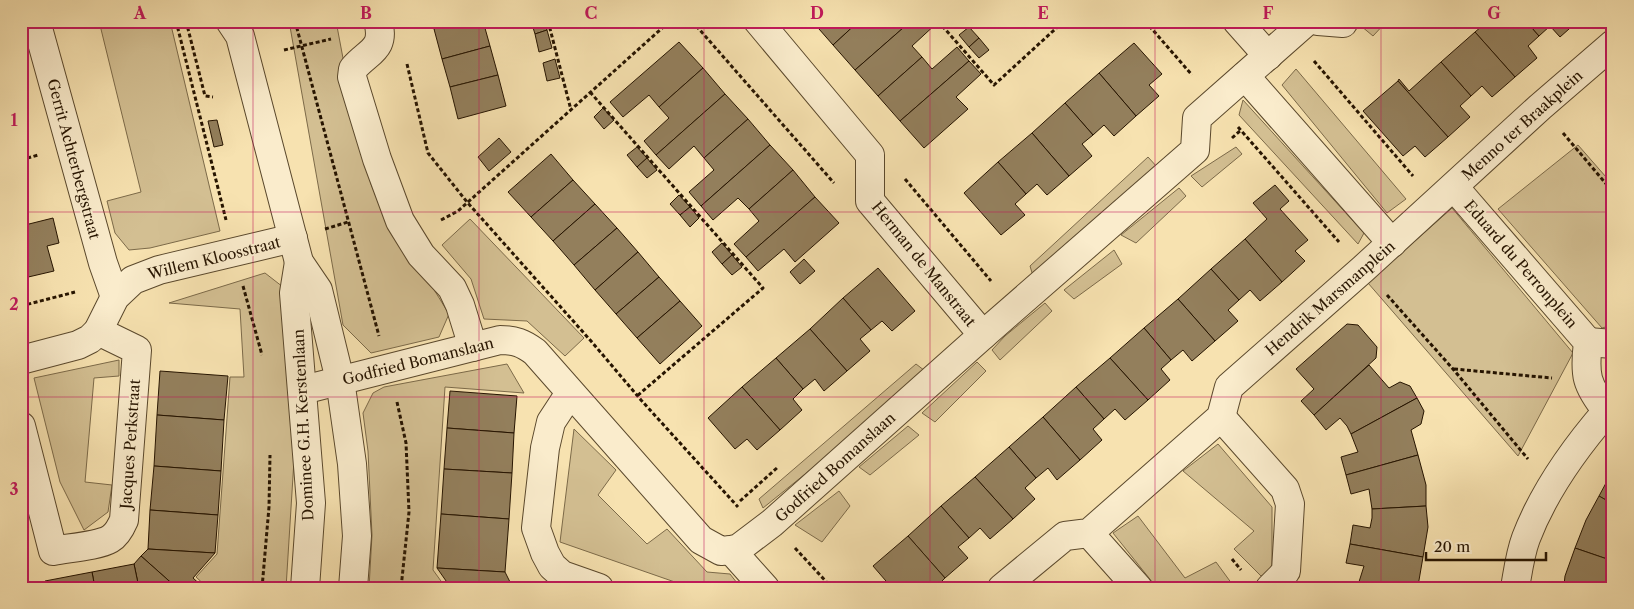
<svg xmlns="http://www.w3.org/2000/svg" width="1634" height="609" font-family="'Libre Caslon Text',serif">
  <rect width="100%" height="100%" fill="#f7e2b0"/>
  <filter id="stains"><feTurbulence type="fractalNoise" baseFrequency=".004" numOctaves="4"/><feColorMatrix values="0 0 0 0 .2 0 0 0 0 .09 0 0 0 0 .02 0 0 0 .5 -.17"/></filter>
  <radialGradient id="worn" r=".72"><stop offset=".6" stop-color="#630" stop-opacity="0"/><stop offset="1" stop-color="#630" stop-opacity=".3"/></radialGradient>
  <g fill="#d3bf92" stroke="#7c6a49">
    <polygon points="99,21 170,21 220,231 150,248 129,250 115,233 107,201 141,192"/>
    <polygon points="289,21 336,21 352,106 371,184 392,235 425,275 449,314 439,337 371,353 343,325"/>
    <polygon points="1366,21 1387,21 1373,36 1361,26"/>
    <polygon points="1296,69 1406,199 1387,213 1282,85"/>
    <polygon points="1243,100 1364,233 1358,244 1239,115"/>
    <polygon points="1578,145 1613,185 1613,325 1602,328 1498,209"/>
    <polygon points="1236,147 1242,154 1202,187 1191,176"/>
    <polygon points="1148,157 1158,168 1033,276 1030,266"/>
    <polygon points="1179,188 1186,196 1136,243 1121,235"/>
    <polygon points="1452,208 1573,353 1518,456 1368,283"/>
    <polygon points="470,219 584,338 565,356 527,321 484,319 471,279 442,245"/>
    <polygon points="1114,250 1122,264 1074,299 1064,290"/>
    <polygon points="265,273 283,287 295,444 286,588 208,588 196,577 217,554 230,377 244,377 240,309 169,303"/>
    <polygon points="1045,303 1052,311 1000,360 992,350 1005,336"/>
    <polygon points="119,360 119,376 94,378 85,482 112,485 108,512 84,530 60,482 34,378"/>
    <polygon points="977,362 986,371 935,422 922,413"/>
    <polygon points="507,364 524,393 445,387 433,570 446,588 369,588 372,535 368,451 363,413 373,393 384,387"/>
    <polygon points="916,364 929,374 763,508 759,499"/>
    <polygon points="908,426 919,435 870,475 859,467"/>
    <polygon points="574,429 616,470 598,495 647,544 667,529 707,572 730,574 741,588 692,588 560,542"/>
    <polygon points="1218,444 1272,507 1272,573 1261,576 1234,549 1254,531 1183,471"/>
    <polygon points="839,491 850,506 822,542 795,525"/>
    <polygon points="1138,516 1185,578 1216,562 1235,588 1157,588 1113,533"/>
  </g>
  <g fill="#937f5c" stroke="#261400">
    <polygon points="432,21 457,21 434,29"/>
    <polygon points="457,21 483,21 490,46 442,59 434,29"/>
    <polygon points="531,21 545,21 547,30 535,34"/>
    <polygon points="812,21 859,21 833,45"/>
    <polygon points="859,21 911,21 855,70 833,45"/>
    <polygon points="911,21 935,21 937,23 912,46 922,57 878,96 855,70"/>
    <polygon points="1039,21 1049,21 1043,26"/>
    <polygon points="1488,21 1526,21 1539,36 1528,46 1537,58 1515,77 1475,32"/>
    <polygon points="1526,21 1578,21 1560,37 1550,26 1539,36"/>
    <polygon points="969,27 979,38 969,47 959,35"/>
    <polygon points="547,30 552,48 539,52 535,34"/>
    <polygon points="1475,32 1515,77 1492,97 1482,86 1471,96 1441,62"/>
    <polygon points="979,38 989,50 979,58 969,47"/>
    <polygon points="679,42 703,68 659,107 649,95 623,117 610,102"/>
    <polygon points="1134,43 1162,74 1149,85 1159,96 1136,116 1099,73"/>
    <polygon points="490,46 498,75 450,87 442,59"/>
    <polygon points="957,47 969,61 900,121 878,96 922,57 932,69"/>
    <polygon points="555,59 560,78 547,81 543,63"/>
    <polygon points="969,61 981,74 956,97 968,109 924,148 900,121"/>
    <polygon points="1441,62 1471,96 1460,106 1470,117 1448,137 1398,81 1399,79 1409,91"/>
    <polygon points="703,68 725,94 656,155 644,141 669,118 659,107"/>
    <polygon points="1099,73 1136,116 1114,136 1104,125 1093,135 1065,103"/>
    <polygon points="498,75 506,106 458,119 450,87"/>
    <polygon points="1398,81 1448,137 1425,157 1415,146 1403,156 1363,111"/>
    <polygon points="725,94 748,119 704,158 694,146 669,169 656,155"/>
    <polygon points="1065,103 1093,135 1082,144 1092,156 1069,176 1032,133"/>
    <polygon points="603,108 614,120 604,129 594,117"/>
    <polygon points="748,119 770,145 701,206 689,192 714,170 704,158"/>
    <polygon points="217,120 223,145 214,147 208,121"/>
    <polygon points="1032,133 1069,176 1047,195 1037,184 1026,194 998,162"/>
    <polygon points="499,138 511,152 489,171 478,157"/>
    <polygon points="770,145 793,170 749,209 738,198 713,220 701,206"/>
    <polygon points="637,147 647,158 637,167 627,155"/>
    <polygon points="551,154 573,180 531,217 508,192"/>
    <polygon points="647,158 657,170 647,178 637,167"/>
    <polygon points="998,162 1026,194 1015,204 1025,215 1001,235 964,193"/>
    <polygon points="793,170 815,197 746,257 734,244 759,221 749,209"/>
    <polygon points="573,180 595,204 553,241 531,217"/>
    <polygon points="1275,185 1289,201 1280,209 1308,240 1295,251 1305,261 1282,282 1245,239 1267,219 1253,203"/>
    <polygon points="679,195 690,207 680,215 670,204"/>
    <polygon points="815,197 839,223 795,262 784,249 758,271 746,257"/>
    <polygon points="595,204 617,228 574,265 553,241"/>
    <polygon points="690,207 699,218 690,227 680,215"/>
    <polygon points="53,218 59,243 47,246 54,271 24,278 21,269 21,226"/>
    <polygon points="617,228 638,252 595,290 574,265"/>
    <polygon points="1245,239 1282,282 1260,301 1250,290 1239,300 1211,269"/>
    <polygon points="722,243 732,255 722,264 712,252"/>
    <polygon points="638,252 659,277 616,314 595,290"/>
    <polygon points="732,255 742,267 732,275 722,264"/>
    <polygon points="804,259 815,271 800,284 790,272"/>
    <polygon points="878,268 915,311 892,331 882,321 871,330 843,298"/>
    <polygon points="1211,269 1239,300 1228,310 1238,321 1215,341 1178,299"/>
    <polygon points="659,277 680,301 637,338 616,314"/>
    <polygon points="843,298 871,330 860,339 870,351 847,371 810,329"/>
    <polygon points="1178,299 1215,341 1192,361 1183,350 1171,360 1144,328"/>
    <polygon points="680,301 702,326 660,364 637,338"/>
    <polygon points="1347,324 1358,325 1377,347 1376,358 1314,415 1301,401 1314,389 1296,369"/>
    <polygon points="1144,328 1171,360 1161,369 1170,380 1148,400 1110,358"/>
    <polygon points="810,329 847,371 824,391 815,379 803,389 776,358"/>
    <polygon points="776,358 803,389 793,399 802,410 780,430 742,387"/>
    <polygon points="1110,358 1148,400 1125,420 1115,409 1104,419 1076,387"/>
    <polygon points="1369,365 1389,388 1400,382 1410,386 1417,398 1351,434 1347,426 1340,418 1326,430 1314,415"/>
    <polygon points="160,371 228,376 224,420 157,415"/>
    <polygon points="742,387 780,430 757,450 747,439 735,449 708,418"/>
    <polygon points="1076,387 1104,419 1093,429 1102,440 1080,460 1043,417"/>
    <polygon points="450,391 517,396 514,433 447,428"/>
    <polygon points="1417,398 1424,411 1421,424 1411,430 1418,455 1346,475 1341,457 1358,452 1351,434"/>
    <polygon points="157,415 224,420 221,471 154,466"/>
    <polygon points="1043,417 1080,460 1057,480 1048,468 1036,478 1009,447"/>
    <polygon points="447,428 514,433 512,473 444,469"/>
    <polygon points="1009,447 1036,478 1025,488 1035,499 1013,519 975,477"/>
    <polygon points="1418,455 1426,485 1426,506 1372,509 1369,489 1351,494 1346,475"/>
    <polygon points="154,466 221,471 218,515 150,510"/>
    <polygon points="444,469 512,473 509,519 441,514"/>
    <polygon points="1613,470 1613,504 1599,496"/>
    <polygon points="975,477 1013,519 990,539 980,528 969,538 941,506"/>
    <polygon points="1599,496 1613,504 1613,561 1575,548 1586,520"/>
    <polygon points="941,506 969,538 958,547 968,558 945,578 908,536"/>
    <polygon points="1426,506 1428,527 1423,557 1350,544 1353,525 1370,528 1372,518 1372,509"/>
    <polygon points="150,510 218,515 215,553 148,549"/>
    <polygon points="441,514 509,519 505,572 437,568"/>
    <polygon points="908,536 945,578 935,588 892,588 873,566"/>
    <polygon points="1350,544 1423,557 1418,586 1416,588 1365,588 1358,585 1364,566 1346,563"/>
    <polygon points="1575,548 1613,561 1613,588 1580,588 1564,585 1565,576"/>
    <polygon points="148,549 215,553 193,578 204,588 177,588 141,556"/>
    <polygon points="141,556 177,588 139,588 134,564"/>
    <polygon points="134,564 139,588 95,588 92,572"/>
    <polygon points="437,568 505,572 510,582 501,588 451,588"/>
    <polygon points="92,572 95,588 47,588 45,581"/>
    <polygon points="510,582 514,588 501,588"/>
    <polygon points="1564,585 1580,588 1564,588"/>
  </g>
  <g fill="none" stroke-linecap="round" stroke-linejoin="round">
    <defs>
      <g id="minor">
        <polyline points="36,21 103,263 115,297"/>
        <path d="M 378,21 C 386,50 368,51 353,69 L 352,77 L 377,159 L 400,221 L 421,255 L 452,288 L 460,305 L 473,347"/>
        <polyline points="758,21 870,155 870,201 983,335"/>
        <polyline points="1237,21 1268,56"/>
        <polyline points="1318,21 1343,23 1344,21"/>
        <polyline points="1245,76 1392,243"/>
        <path d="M 1454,187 L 1588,342 C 1584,375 1586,385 1607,411"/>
        <polyline points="1588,342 1613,344"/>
        <polyline points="21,360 78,345 90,339 98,331 115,297 133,280 159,270 293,238"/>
        <path d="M 303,390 L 500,340 C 515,340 523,343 535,352 L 701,540 L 721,551 L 731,550 L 739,548 L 772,523 L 983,335 L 1195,150 L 1197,118 L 1307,21"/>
        <polyline points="570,393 551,422 545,448 536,528 545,553 552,566 562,575 599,588"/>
        <polyline points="1221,417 1285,489 1290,504 1286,571 1281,577 1270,588"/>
        <path d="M 21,426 L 53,551 C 68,548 98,546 110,539 C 117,535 121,527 124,520 L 137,350 L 98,331"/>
        <polyline points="1089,533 1138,588"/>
        <polyline points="731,550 765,588"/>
        <polyline points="1002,588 1065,536 1089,533 1221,417 1229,387 1363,269 1540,107 1613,44"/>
        <path d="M 1515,588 C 1518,571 1520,554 1526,538 C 1544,491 1574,449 1607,411 L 1613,407"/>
      </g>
      <g id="tertiary">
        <polyline points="230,21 240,36 299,262 318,290 340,380 352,464 357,536 353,588"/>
        <polyline points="299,262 294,293 311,503 305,588"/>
      </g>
    </defs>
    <use href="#minor" stroke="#5a482c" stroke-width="30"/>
    <use href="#tertiary" stroke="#5a482c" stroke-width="30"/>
    <g stroke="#261400" stroke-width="3" stroke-dasharray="4 2.5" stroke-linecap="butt">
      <polyline points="176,21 226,220"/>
      <polyline points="186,21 205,96 213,97"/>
      <polyline points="295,21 379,336"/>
      <polyline points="548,21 571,110"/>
      <polyline points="692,21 834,183"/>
      <polyline points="938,21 994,85 1064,21"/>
      <polyline points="1145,21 1192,75"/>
      <polyline points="284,50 331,39"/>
      <polyline points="1314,61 1413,176"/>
      <polyline points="407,64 428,153 467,202 591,341 641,400 738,507"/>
      <polyline points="590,92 763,288 637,396"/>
      <polyline points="1238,127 1339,242"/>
      <polyline points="1563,133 1613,192"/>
      <polyline points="1232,138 1241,130"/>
      <polyline points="21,160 38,155"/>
      <polyline points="905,179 991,281"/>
      <polyline points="441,220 458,211 670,21"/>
      <polyline points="325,229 348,222"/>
      <polyline points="243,286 262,355"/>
      <polyline points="1387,295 1453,369 1528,459"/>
      <polyline points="21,306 75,292"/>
      <polyline points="1454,369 1552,378"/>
      <polyline points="397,402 406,443 409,512 401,588"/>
      <polyline points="740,501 778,467"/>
      <polyline points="795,548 832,588"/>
      <polyline points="1232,559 1241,570"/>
      <polyline points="262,588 269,507 270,455"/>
    </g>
    <use href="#minor" stroke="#faeccc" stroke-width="28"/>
    <use href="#tertiary" stroke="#faeccc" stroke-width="28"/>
  </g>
  <path fill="none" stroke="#c2185b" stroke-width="1" stroke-opacity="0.55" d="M 253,21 L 253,588M 479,21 L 479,588M 704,21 L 704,588M 930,21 L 930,588M 1155,21 L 1155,588M 1381,21 L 1381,588M 21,212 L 1613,212M 21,397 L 1613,397"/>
  <g text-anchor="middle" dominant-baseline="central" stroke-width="4" stroke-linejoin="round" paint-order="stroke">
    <g font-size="15" fill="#261400" stroke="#faeccc">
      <text transform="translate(1522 125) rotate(-42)">Menno ter Braakplein</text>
      <text transform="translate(74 159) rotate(75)">Gerrit Achterbergstraat</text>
      <text transform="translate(214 258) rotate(-14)">Willem Kloosstraat</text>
      <text transform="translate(924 264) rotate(51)">Herman de Manstraat</text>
      <text transform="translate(1521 264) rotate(49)">Eduard du Perronplein</text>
      <text transform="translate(1330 298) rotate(-41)">Hendrik Marsmanplein</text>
      <text transform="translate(418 361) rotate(-14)">Godfried Bomanslaan</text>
      <text transform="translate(303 425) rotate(-93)">Dominee G.H. Kerstenlaan</text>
      <text transform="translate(130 444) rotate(-86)">Jacques Perkstraat</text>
      <text transform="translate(835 467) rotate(-42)">Godfried Bomanslaan</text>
    </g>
  </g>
  <rect width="1634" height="609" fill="none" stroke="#f7e2b0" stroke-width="55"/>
  <path d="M1426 552v8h120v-8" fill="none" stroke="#261400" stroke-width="2.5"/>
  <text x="1434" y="552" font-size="15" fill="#261400" stroke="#faeccc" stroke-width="4" paint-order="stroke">20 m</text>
  <rect x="28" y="28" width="1578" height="554" fill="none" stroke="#c2185b" stroke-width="2"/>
  <g font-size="16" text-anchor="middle" font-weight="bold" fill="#c2185b">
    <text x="140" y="19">A</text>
    <text x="366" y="19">B</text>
    <text x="591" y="19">C</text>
    <text x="817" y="19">D</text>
    <text x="1043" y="19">E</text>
    <text x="1268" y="19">F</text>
    <text x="1494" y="19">G</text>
    <text x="14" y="126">1</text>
    <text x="14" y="310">2</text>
    <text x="14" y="495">3</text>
  </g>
  <rect width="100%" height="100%" filter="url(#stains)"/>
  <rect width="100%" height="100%" fill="url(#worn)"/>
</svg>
